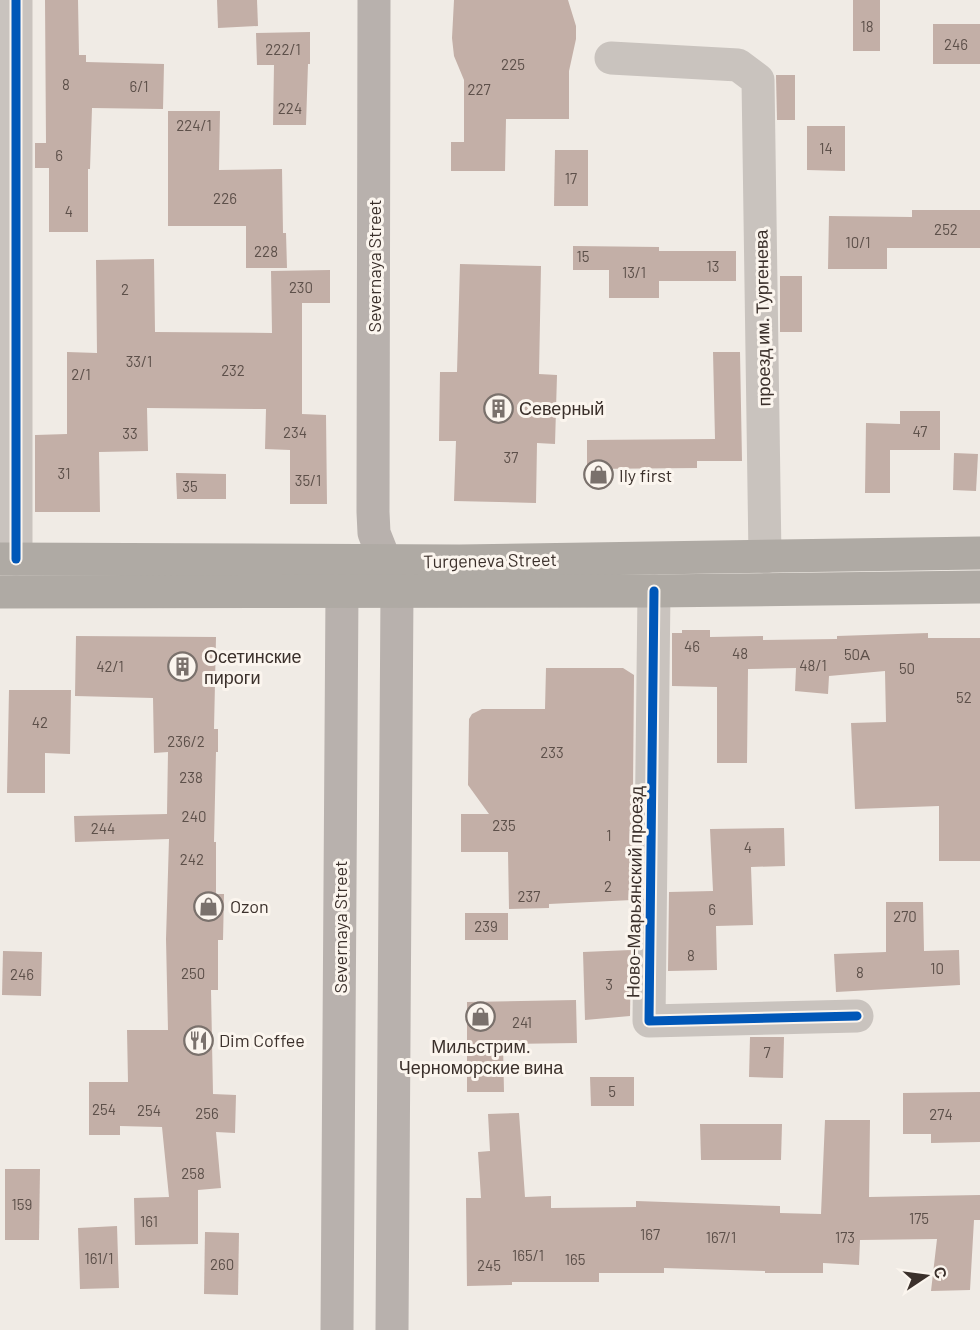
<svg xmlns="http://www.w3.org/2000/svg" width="980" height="1330" font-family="Barlow,sans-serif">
  <rect width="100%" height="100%" fill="#f0ebe5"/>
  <g fill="#c3afa7">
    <polygon points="45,0 78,0 79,55 86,55 86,62 164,64 163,109 92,108 90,169 88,169 88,232 49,232 49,168 35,168 35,143 46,143"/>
    <polygon points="217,0 257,0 258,26 218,28"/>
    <polygon points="454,0 568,0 576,26 576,39 569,71 569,119 506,119 505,171 451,171 451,142 464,142 464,80 454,56 452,38"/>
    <rect x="853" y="0" width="27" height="51"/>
    <rect x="933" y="24" width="47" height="40"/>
    <polygon points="310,32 310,64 308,64 306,125 273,125 274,65 257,65 256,33"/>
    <polygon points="776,75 795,75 795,120 777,120"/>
    <polygon points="168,111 220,111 219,170 282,169 283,233 286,233 287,268 246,268 246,226 168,226"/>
    <polygon points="807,126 845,126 845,171 807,170"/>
    <polygon points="555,150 588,150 588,206 554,206"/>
    <polygon points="912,210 980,210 980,248 887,248 887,269 828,269 829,216 912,217"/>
    <polygon points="573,246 659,247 659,251 736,251 736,281 659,281 659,298 609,298 609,270 573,270"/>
    <polygon points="154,259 155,332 272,333 271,271 330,270 330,303 302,303 302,414 326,415 327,504 290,504 290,450 265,449 266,409 147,408 148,451 99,452 100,512 35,512 35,435 67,434 67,352 97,353 96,260"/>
    <polygon points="460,264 541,266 539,374 557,375 555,444 537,443 536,503 454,501 456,441 439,441 440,372 457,372"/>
    <rect x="780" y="276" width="22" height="56"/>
    <polygon points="713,352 740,352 742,461 697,461 697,468 587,469 587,440 715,439"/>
    <polygon points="900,411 940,411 940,450 890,450 890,493 865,493 866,423 900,424"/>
    <polygon points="954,453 978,454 976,491 953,490"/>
    <polygon points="176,473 226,474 226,499 177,499"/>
    <polygon points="682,630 710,630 710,637 763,636 763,640 837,639 837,636 928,633 928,638 980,638 980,861 939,861 939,806 855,809 851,723 886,722 885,671 829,676 828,694 795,691 796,668 748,669 747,763 717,763 717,687 672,686 672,633 682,633"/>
    <polygon points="76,636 216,637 214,729 218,729 218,752 216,752 214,842 216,842 216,894 224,894 223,940 218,940 218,990 211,990 213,1094 236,1095 235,1133 216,1132 221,1188 198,1190 198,1244 135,1245 134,1198 169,1197 162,1127 120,1126 120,1135 89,1135 89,1082 128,1082 127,1030 168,1030 166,939 169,839 75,842 74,816 167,814 168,752 154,753 153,698 75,696"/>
    <polygon points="546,668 623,668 634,675 632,900 549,904 549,908 509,909 508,852 461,852 461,814 489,814 468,785 469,719 472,714 482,709 545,709"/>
    <polygon points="9,690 71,690 70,754 45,753 45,793 7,793"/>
    <polygon points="784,828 785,866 751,867 753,925 716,926 717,970 668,971 669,892 713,891 710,829"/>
    <polygon points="886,902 923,902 924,951 959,950 960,985 836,992 834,954 886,952"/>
    <rect x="465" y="913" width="43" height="27"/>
    <polygon points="631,950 630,1016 585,1020 583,952"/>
    <polygon points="3,951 42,952 41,996 2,995"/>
    <polygon points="576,1000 577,1043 503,1044 504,1092 467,1092 467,1002"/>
    <polygon points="750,1037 784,1037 783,1078 749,1077"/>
    <polygon points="590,1077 634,1077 634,1106 591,1106"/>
    <polygon points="980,1092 980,1142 931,1143 931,1134 903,1134 903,1093"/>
    <polygon points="519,1113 525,1197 551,1196 551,1208 636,1207 636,1201 780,1206 780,1213 821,1214 825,1120 870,1120 869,1197 980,1195 980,1220 974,1220 970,1290 931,1291 937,1239 860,1240 859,1265 823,1263 823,1273 765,1273 765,1271 664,1268 664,1273 599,1273 599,1282 512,1282 512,1285 467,1286 466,1198 481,1198 478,1152 490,1151 488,1114"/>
    <polygon points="700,1124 782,1124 781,1160 701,1160"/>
    <polygon points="5,1169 40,1169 39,1240 5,1240"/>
    <polygon points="117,1226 119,1288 80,1289 78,1228"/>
    <polygon points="205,1232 239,1233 238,1295 204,1294"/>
  </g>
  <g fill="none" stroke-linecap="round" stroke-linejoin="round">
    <g stroke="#c9c3be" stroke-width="33">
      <polyline points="611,58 738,65 758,80 765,557"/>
      <polyline points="16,559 16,0"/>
      <polyline points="654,591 649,1021 857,1016"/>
    </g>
    <g stroke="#b8b1ad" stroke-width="33">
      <polyline points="374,0 373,512 374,533 397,591 392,1330"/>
      <polyline points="337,1330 342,591 356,566"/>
    </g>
    <g stroke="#afaaa4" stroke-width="33">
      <polyline points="0,559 459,561 980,553"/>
      <polyline points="0,592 654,591 980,587"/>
    </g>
    <defs>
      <g id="cycleway">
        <polyline points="16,559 16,0"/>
        <polyline points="654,591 649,1021 857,1016"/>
      </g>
    </defs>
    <use href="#cycleway" stroke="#fbf5ee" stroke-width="13"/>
    <use href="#cycleway" stroke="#0057b8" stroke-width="9"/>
  </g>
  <defs>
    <symbol id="building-ring" viewBox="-11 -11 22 22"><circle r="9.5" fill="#fbf5ee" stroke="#7a716c" stroke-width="1.5"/><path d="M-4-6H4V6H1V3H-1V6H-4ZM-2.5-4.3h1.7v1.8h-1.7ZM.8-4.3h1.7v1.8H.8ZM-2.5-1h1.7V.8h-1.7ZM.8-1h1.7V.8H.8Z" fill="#7a716c"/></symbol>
    <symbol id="shop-ring" viewBox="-11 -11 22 22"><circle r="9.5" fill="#fbf5ee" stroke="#7a716c" stroke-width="1.5"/><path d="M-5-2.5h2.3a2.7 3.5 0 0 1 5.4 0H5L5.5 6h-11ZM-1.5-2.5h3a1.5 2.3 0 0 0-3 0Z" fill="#7a716c"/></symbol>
    <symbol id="restaurant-ring" viewBox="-11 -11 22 22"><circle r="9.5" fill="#fbf5ee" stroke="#7a716c" stroke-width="1.5"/><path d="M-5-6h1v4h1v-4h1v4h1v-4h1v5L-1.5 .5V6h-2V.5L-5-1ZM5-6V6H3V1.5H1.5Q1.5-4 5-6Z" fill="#7a716c"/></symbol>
  </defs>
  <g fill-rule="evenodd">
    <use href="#building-ring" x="482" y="392" width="33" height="33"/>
    <use href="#shop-ring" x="582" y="458" width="33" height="33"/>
    <use href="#building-ring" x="166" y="650" width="33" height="33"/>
    <use href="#shop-ring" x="192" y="890" width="33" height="33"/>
    <use href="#shop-ring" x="464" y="1000" width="33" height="33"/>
    <use href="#restaurant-ring" x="182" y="1024" width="33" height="33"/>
  </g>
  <g text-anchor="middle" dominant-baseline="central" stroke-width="6" stroke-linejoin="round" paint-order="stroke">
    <g font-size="15" fill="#5d504a">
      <text x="867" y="26">18</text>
      <text x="956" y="44">246</text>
      <text x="283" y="49">222/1</text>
      <text x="513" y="64">225</text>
      <text x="66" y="84">8</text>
      <text x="139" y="86">6/1</text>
      <text x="479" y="89">227</text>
      <text x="290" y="108">224</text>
      <text x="194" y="125">224/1</text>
      <text x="826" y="148">14</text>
      <text x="59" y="155">6</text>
      <text x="571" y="178">17</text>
      <text x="225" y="198">226</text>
      <text x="69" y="211">4</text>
      <text x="946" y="229">252</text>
      <text x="858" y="242">10/1</text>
      <text x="266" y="251">228</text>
      <text x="583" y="256">15</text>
      <text x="713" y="266">13</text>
      <text x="634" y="272">13/1</text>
      <text x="301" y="287">230</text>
      <text x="125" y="289">2</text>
      <text x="139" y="361">33/1</text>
      <text x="233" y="370">232</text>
      <text x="81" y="374">2/1</text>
      <text x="920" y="431">47</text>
      <text x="295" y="432">234</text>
      <text x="130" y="433">33</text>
      <text x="511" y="457">37</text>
      <text x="64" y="473">31</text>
      <text x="308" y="480">35/1</text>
      <text x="190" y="486">35</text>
      <text x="692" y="646">46</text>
      <text x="740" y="653">48</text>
      <text x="857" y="654">50А</text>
      <text x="813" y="665">48/1</text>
      <text x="110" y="666">42/1</text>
      <text x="907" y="668">50</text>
      <text x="964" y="697">52</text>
      <text x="40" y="722">42</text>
      <text x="186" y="741">236/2</text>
      <text x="552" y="752">233</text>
      <text x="191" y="777">238</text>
      <text x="194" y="816">240</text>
      <text x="504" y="825">235</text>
      <text x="103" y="828">244</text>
      <text x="609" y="835">1</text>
      <text x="748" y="847">4</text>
      <text x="192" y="859">242</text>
      <text x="608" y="886">2</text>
      <text x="529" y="896">237</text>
      <text x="712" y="909">6</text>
      <text x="905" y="916">270</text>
      <text x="486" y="926">239</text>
      <text x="691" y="955">8</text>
      <text x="937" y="968">10</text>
      <text x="860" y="972">8</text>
      <text x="193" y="973">250</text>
      <text x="22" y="974">246</text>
      <text x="609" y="984">3</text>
      <text x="522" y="1022">241</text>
      <text x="767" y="1052">7</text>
      <text x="612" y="1091">5</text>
      <text x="104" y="1109">254</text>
      <text x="149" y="1110">254</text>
      <text x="207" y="1113">256</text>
      <text x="941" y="1114">274</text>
      <text x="193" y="1173">258</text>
      <text x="22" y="1204">159</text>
      <text x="919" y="1218">175</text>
      <text x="149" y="1221">161</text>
      <text x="650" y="1234">167</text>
      <text x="721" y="1237">167/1</text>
      <text x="845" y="1237">173</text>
      <text x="528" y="1255">165/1</text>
      <text x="99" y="1258">161/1</text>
      <text x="575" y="1259">165</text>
      <text x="222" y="1264">260</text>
      <text x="489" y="1265">245</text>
    </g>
    <g font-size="18" fill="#3b302b" stroke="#fbf5ee">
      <text transform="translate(374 266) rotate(-90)">Severnaya Street</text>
      <text transform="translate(762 318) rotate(-91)">проезд им. Тургенева</text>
      <text transform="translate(490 560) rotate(-1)">Turgeneva Street</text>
      <text transform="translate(634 892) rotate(-89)">Ново-Марьянский проезд</text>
      <text transform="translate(340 927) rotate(-90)">Severnaya Street</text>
    </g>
    <g font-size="18" fill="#3b302b" stroke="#fbf5ee" text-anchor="start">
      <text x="519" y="408">Северный</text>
      <text x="619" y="475">Ily first</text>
      <text x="204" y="656">Осетинские<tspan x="204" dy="21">пироги</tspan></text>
      <text x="230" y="906">Ozon</text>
      <text x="219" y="1040">Dim Coffee</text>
      <text x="481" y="1046" text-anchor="middle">Мильстрим.<tspan x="481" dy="21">Черноморские вина</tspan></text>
    </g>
  </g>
  <g transform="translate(926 1276) rotate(77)" stroke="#fbf5ee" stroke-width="4.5" paint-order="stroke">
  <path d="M0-4.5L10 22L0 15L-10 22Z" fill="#3b302b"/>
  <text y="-9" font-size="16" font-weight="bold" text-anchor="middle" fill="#3b302b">С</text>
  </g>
</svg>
